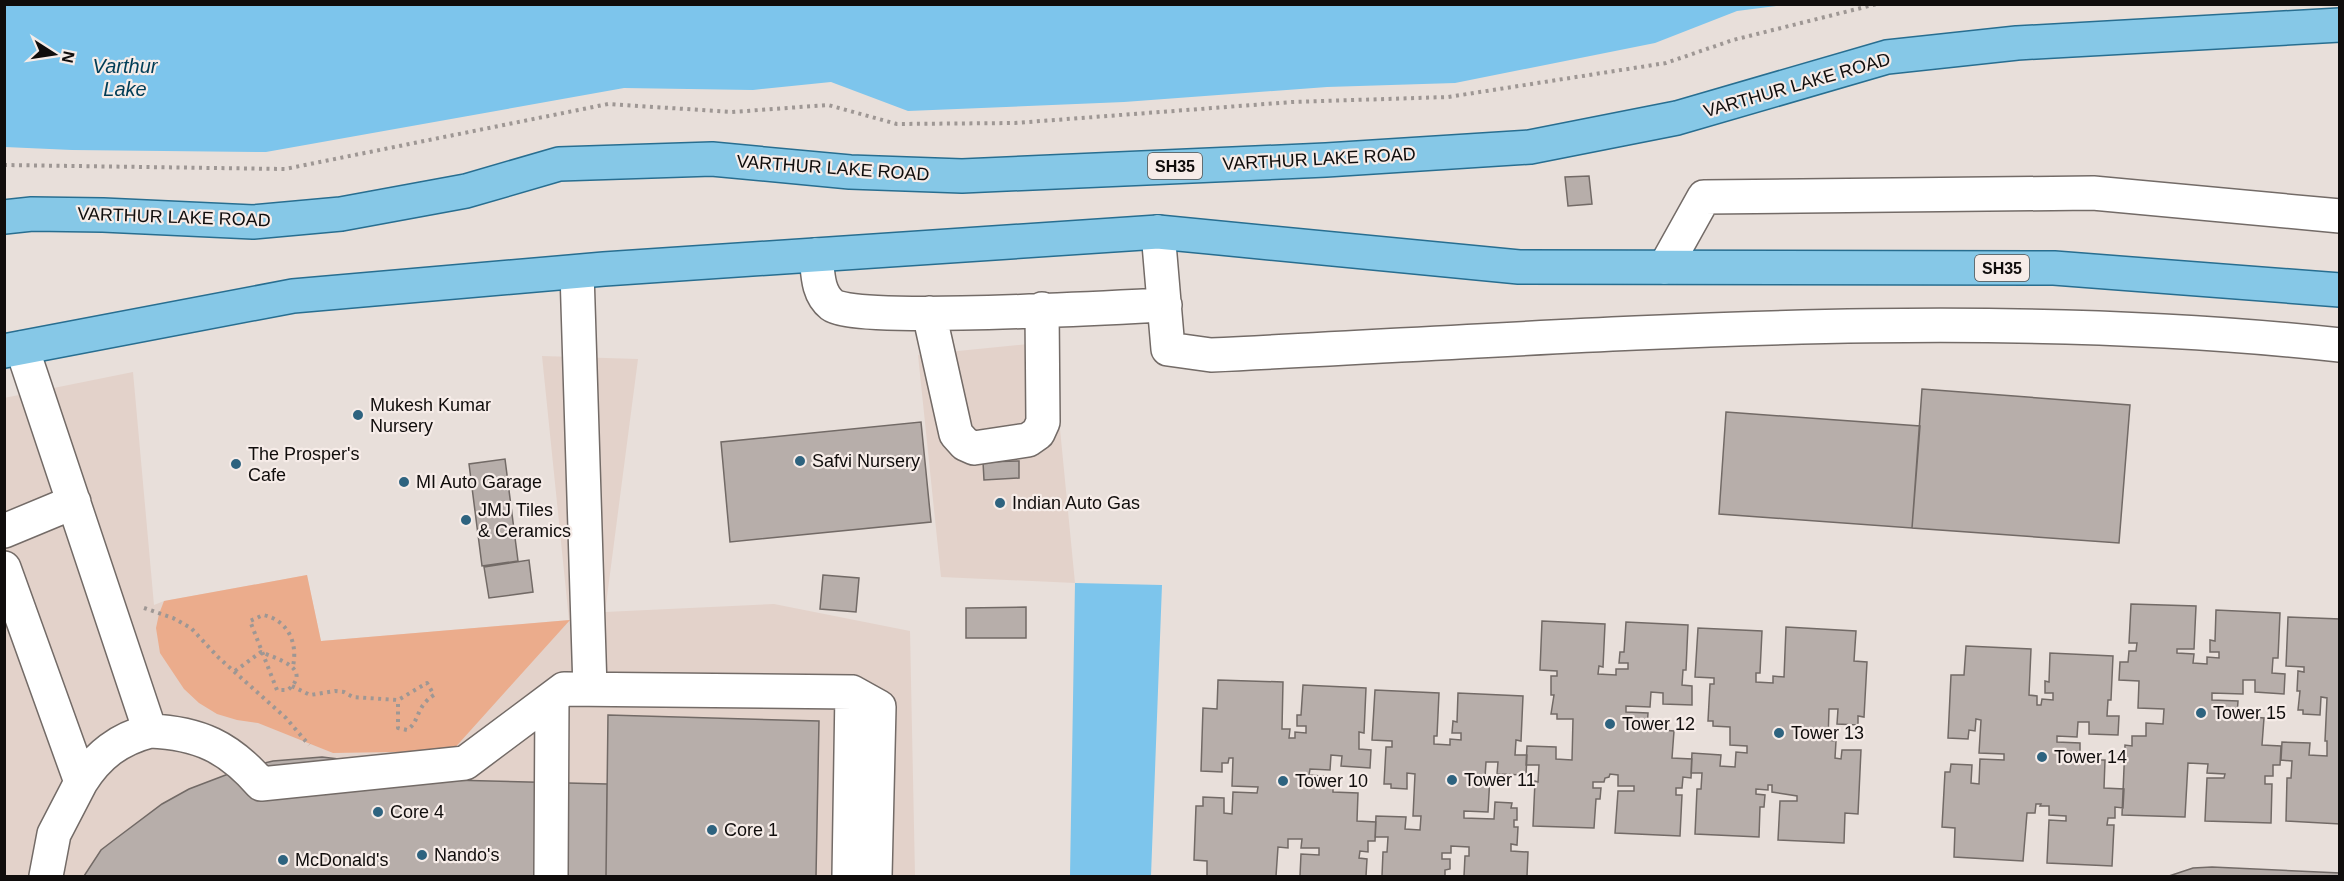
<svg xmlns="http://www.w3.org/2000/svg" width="2344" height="881" viewBox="0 0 2344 881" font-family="Helvetica,sans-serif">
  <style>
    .built { fill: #e3d2ca }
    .green { fill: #ebac8c }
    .water { fill: #7dc5ec }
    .building { fill: #b7aeaa; stroke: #726a66; stroke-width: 1.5 }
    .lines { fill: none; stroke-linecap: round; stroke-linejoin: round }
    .minor-casing { stroke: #736b67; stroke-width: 36 }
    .major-casing { stroke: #286e90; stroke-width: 36 }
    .path { stroke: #9e9794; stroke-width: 4; stroke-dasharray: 3 4.5; stroke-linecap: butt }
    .minor { stroke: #fff; stroke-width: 33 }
    .major { stroke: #86c8e7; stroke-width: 33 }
    .poi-dot { fill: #2e637f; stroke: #f6ece8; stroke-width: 2 }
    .labels { text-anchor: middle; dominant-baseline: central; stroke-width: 4.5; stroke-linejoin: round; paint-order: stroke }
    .shield { fill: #f6ece8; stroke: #55504e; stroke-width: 1.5 }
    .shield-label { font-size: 16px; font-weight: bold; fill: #100d0c }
    .street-label { font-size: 18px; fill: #100d0c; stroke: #f6ece8 }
    .poi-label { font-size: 18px; fill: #100d0c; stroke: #f6ece8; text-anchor: start }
    .water-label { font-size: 20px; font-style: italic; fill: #003d57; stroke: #f6ece8 }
  </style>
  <rect width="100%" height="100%" fill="#e8dfda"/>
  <path class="built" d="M1049 342 1060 429 1075 583 941 577 918 355Z
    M542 356 638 359 605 612 774 604 910 631 915 876H5L4 398 133 372 154 605 164 601 307 575 321 641 569 620Z"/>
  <path class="green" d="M307 575 321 641 570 620 452 751 333 753 258 723 237 720 217 714 199 703 184 689 160 653 156 628 159 614 164 601Z"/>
  <path class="water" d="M5 4H1783V5L1737 11 1655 43 1455 83 1327 87 1124 102 908 111 831 82 753 90 624 88 266 152 72 150 5 147Z
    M1075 583 1162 585 1151 876H1070Z"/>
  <path class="building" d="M1589 176 1592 204 1568 206 1565 177Z
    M1922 389 2130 405 2119 543 1912 528Z
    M1726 412 1920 426 1912 528 1719 514Z
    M921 422 931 522 730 542 721 442Z
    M505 459 518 561 482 566 469 464Z
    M1019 461V478L984 480 983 462Z
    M529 560 533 592 489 598 484 567Z
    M823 575 859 578 856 612 820 609Z
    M2131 604 2196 606 2194 649H2177V653L2194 654 2193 663 2207 664V657L2219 658V652H2210V640L2215 641 2216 610 2280 613 2278 658H2273L2272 673 2285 674 2284 694 2255 692V680H2243V694L2212 693V700L2238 701 2237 716 2264 718 2262 745 2281 746 2280 765H2273V776H2265V784H2272L2271 823 2205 821 2207 778H2224L2225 774 2207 773 2208 764 2188 763 2185 817 2122 815 2125 745 2132 746V736H2146V723L2163 724 2164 709 2138 708 2139 681 2119 680 2120 662H2128L2129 651H2136L2137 643H2129Z
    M1026 607V638H966V608Z
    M2288 617 2340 619V824L2286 821 2287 778H2291L2292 761 2281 760 2282 742 2310 743 2309 755 2327 756V741H2325L2327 698 2321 697 2320 715 2303 714V710H2298L2300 691H2297L2298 671 2304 672V667L2286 666Z
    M1542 621 1605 624 1603 667 1599 666 1598 674 1616 675V669H1628V663H1619L1620 652H1624L1626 622 1688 625 1686 670H1683L1682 685 1692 686V705L1663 704V693L1651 692 1650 707 1626 706V712L1648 713 1647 729 1674 731 1672 758 1692 759 1691 778 1683 777 1682 788H1676V795H1682L1680 836 1615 833 1618 791H1634V786H1618V775L1610 774 1609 777 1605 778 1604 782H1593V788H1601L1600 799H1596L1594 828 1533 826 1535 781 1538 782 1539 765H1526L1527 746 1556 747V759L1572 760 1573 719H1557V714H1551L1554 695H1551V676H1557V671L1540 670Z
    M1786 627 1856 631 1854 661 1867 662 1864 717 1858 716V725L1837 724 1838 709H1829L1828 740 1836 741 1835 758 1841 759 1842 750H1861L1858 814 1845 813 1844 843 1778 840 1780 801H1797V796L1772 792V785H1768V790L1756 789V794L1765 795 1764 807H1760L1759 837 1695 834 1697 789H1701L1702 773H1691L1692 753 1721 755 1720 766 1735 767 1736 752 1747 753V746L1730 745V727L1713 726V721H1708L1710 684H1714V678L1695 677 1698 628 1762 631 1760 673H1756V682L1773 683V676L1784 677Z
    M1966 646 2031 649 2029 695 2037 696V705H2041L2042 699 2053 700V693H2045V681L2049 682 2050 653 2113 656 2111 700H2108L2107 716H2119L2118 735 2089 734V722H2078L2077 737 2057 736V742L2080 743V760H2105L2104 788 2124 789 2123 808 2115 807V818H2108L2107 825H2114L2112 866 2047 863 2049 820 2066 821V816L2049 815V806H2040L2041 804H2036L2035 813H2027L2023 861 1954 857 1955 828 1942 827 1945 772H1950L1951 764 1972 765 1971 783 1979 784 1980 759 2004 760V754L1979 753 1981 720 1976 719 1975 731 1969 730 1968 739 1948 738 1951 675H1964Z
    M1218 680 1283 682 1282 729H1290L1289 738H1295V732L1306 733V726H1297V715H1301L1303 685 1366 688 1364 733 1359 732V749L1371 750 1370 768 1341 766 1342 756 1331 755 1330 770 1310 769 1309 775 1333 777V792L1358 793 1357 821 1376 822 1375 841H1368V852L1360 851 1359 858 1367 859 1366 876H1300L1301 854 1319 855V848H1301L1302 839H1288V848L1278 847 1276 876H1207V861L1194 860 1196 806H1203V797L1224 798V813L1232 814 1233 792 1257 793 1258 787 1232 786 1233 758H1229L1228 763H1222V772L1201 771 1203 708 1217 709Z
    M1375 690 1439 693 1437 736H1434V744L1450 745V739L1461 740V733H1452L1453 721 1457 722 1458 693 1523 696 1521 741 1516 740 1515 755H1527L1526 775 1497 774 1498 762H1486L1485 777 1490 776 1488 812 1464 811V818L1494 819 1495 802 1512 803 1511 808H1517V820H1514V827H1518L1517 845 1511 844V851L1528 852 1527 876H1464L1465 856H1469V847L1451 846V853H1442V859H1450V869L1445 870V876H1382L1383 852H1387L1388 837H1375L1376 816 1406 817 1405 829 1420 830 1421 816H1413L1415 774 1407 773V789L1391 788V784H1384L1386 747H1392V741L1372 740Z
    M608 715 819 721 816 876H606Z
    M322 757 347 760 410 779 607 784 606 876H84L101 850 114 840 162 804 189 789 244 768 273 761Z
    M2212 867 2340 873V876H2169L2193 868Z"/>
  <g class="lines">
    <g class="minor-casing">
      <path id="minor" d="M1158 232 1168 349 1211 355C1587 337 1964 304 2340 345
        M816 255C818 273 817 293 832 305 855 323 1118 307 1165 305
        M1665 267 1704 197 2093 193 2340 216
        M577 272 590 689
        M929 313 956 434 965 444 974 448 1028 440 1038 433 1043 422 1042 309
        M22 348 150 731C199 733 229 747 261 784L465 763 564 689 852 692 849 876
        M4 531 74 502
        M4 568 81 782 54 834 46 876
        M852 692 879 707 875 876
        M81 782C98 755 119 739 150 731
        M551 876 552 698"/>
    </g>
    <g class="major-casing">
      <path id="major" d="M4 217 32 214 103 215 253 222 341 214 466 191 559 164 712 159 850 172 962 176 1326 160 1530 147 1677 118 1887 57 2017 43 2340 25
        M4 351 293 296 604 269 1158 232 1519 267 2054 268 2340 290"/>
    </g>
    <path class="path" d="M4 165 285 169 608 104 732 112 828 105 897 124 1015 123 1292 102 1448 97 1666 63 1733 40 1877 4
      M144 608 173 618 191 628 219 658 286 718 309 745
      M235 671 261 652C277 659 313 668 288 690H277L250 621 263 615C288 620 298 643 293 666
      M292 686 310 695 335 691 344 692 353 697 398 700 427 683 434 695C415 707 420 722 407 730L398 728V700"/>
    <use href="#minor" class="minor"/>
    <use href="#major" class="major"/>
  </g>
  <g class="poi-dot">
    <circle cx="358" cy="415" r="6"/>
    <circle cx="800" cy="461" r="6"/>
    <circle cx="236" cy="464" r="6"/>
    <circle cx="404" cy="482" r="6"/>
    <circle cx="1000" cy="503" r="6"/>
    <circle cx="466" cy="520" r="6"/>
    <circle cx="2201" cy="713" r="6"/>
    <circle cx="1610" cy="724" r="6"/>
    <circle cx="1779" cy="733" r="6"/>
    <circle cx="2042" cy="757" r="6"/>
    <circle cx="1452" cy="780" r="6"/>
    <circle cx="1283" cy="781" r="6"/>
    <circle cx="378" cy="812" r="6"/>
    <circle cx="712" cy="830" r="6"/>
    <circle cx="422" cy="855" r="6"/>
    <circle cx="283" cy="860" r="6"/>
  </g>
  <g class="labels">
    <g class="shield">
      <rect x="1148" y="153" width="54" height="26" rx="4.5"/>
      <rect x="1975" y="255" width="54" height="26" rx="4.5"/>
    </g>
    <g class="shield-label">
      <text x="1175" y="166">SH35</text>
      <text x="2002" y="268">SH35</text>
    </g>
    <g class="street-label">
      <text transform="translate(1797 85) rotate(-16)">VARTHUR LAKE ROAD</text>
      <text transform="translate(1319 159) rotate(-3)">VARTHUR LAKE ROAD</text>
      <text transform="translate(833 168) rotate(4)">VARTHUR LAKE ROAD</text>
      <text transform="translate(174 217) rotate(2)">VARTHUR LAKE ROAD</text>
    </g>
    <g class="poi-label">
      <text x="370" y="405">Mukesh Kumar<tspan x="370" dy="21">Nursery</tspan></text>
      <text x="248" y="454">The Prosper's<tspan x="248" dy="21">Cafe</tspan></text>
      <text x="812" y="461">Safvi Nursery</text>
      <text x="416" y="482">MI Auto Garage</text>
      <text x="1012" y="503">Indian Auto Gas</text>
      <text x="478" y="510">JMJ Tiles<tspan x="478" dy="21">&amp; Ceramics</tspan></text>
      <text x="2213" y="713">Tower 15</text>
      <text x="1622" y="724">Tower 12</text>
      <text x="1791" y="733">Tower 13</text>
      <text x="2054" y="757">Tower 14</text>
      <text x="1464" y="780">Tower 11</text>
      <text x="1295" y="781">Tower 10</text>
      <text x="390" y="812">Core 4</text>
      <text x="724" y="830">Core 1</text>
      <text x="434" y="855">Nando's</text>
      <text x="295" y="860">McDonald's</text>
    </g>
    <g class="water-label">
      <text x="125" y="66">Varthur<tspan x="125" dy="23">Lake</tspan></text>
    </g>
  </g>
  <rect width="2344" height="881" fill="none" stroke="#100d0c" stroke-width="12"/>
  <g transform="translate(54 54) rotate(102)" stroke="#f6ece8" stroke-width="4.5" paint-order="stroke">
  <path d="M0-4.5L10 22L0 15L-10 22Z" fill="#100d0c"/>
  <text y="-9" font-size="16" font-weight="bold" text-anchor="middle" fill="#100d0c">N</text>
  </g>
</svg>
